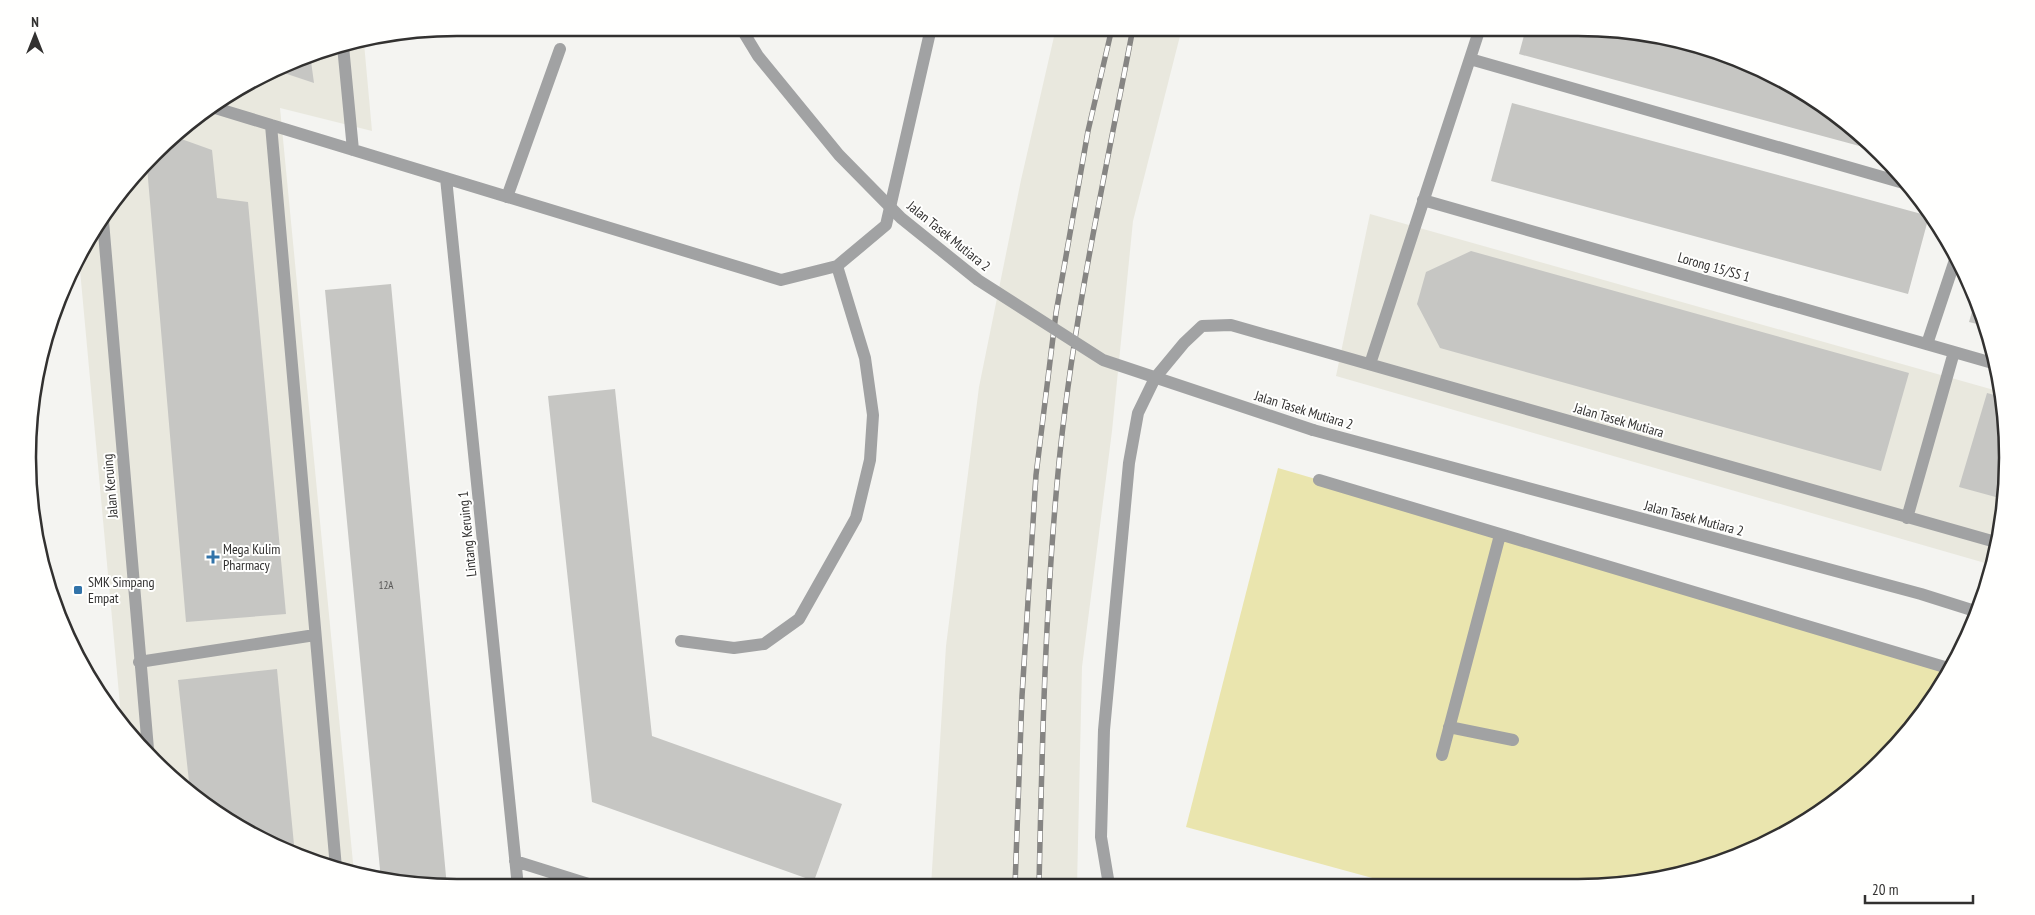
<svg xmlns="http://www.w3.org/2000/svg" width="2035" height="915" viewBox="0 0 2035 915" font-family="'PT Sans Narrow',sans-serif">
  <style>
    .built { fill: #e9e8de }
    .green { fill: #eae5ae }
    .building { fill: #c6c6c3 }
    .lines { fill: none; stroke-linecap: round; stroke-linejoin: round }
    .minor { stroke: #a1a2a3; stroke-width: 12 }
    .rail-casing { stroke: #868583; stroke-width: 5.5 }
    .rail { stroke: #fffffe; stroke-width: 4; stroke-dasharray: 11; stroke-linecap: butt }
    .minor-bridge { stroke: #a1a2a3; stroke-width: 12 }
    .poi-dot { fill: #3173a9; stroke: #fffffe; stroke-width: 2 }
    .labels { text-anchor: middle; dominant-baseline: central; stroke-width: 4; stroke-linejoin: round; paint-order: stroke }
    .number-label { font-size: 11px; fill: #575655 }
    .street-label { font-size: 14px; fill: #323130; stroke: #fffffe }
    .poi-label { font-size: 14px; fill: #323130; stroke: #fffffe; text-anchor: start }
    .rim { fill: none; stroke: #323130; stroke-width: 2.5 }
  </style>
  <rect width="100%" height="100%" fill="#f4f4f1"/>
  <path class="built" d="M1056 28H1182L1133 221 1112 431 1082 667 1077 886H931L946 646 979 387 1021 180Z
    M364 43 372 131 280 108 354 873 293 855 174 781 121 716 79 259 85 242 174 134 242 85 319 50Z
    M1370 214 2001 392 2007 457 1999 541 1992 565 1336 376Z"/>
  <path class="green" d="M1278 468 1951 664 1919 719 1839 798 1742 855 1634 884 1398 885 1186 827Z"/>
  <path class="building" d="M1526 28H1578L1661 36 1742 60 1816 100 1878 151 1519 54Z
    M310 54 314 83 275 70Z
    M1512 103 1929 216 1908 294 1491 181Z
    M173 136 212 150 217 198 248 202 286 614 186 622 147 167Z
    M1471 251 1909 373 1881 471 1440 348 1417 304 1426 272Z
    M391 284 447 887 381 880 325 290Z
    M1976 298 1983 321 1985 326 1969 322Z
    M615 389 652 736 842 804 814 881 592 802 548 396Z
    M1987 393 2002 397 2007 457 2003 499 1959 487Z
    M277 669 295 855 190 791 178 680Z"/>
  <g class="lines">
    <path class="minor" d="M343 46 353 150
      M1470 59 1907 184
      M212 107 781 280 837 266 886 225 931 28
      M271 125 336 868
      M446 178 518 887
      M507 197 560 49
      M1423 200 1996 364
      M103 221 148 749
      M1927 344 1956 257
      M1370 364 1480 28
      M1313 430 1921 594 1978 612
      M1319 480 1948 668
      M1907 518 1954 352
      M681 641 734 648 764 644 799 619 856 518 870 460 873 415 865 358 837 266
      M139 662 315 635
      M1449 727 1513 740
      M1442 755 1500 535
      M515 861 598 887
      M1109 885 1101 837 1104 730 1129 463 1138 413 1155 378 1184 343 1202 326 1231 325 1999 543"/>
    <g class="rail-casing">
      <path id="rail" d="M1015 886 1022 696 1036 475 1056 313 1088 131 1112 28
        M1039 886C1042 748 1045 610 1058 473 1072 323 1105 175 1133 28"/>
    </g>
    <use href="#rail" class="rail"/>
    <path class="minor-bridge" d="M741 28 758 56 839 155 901 218 978 280 1103 360 1313 430"/>
  </g>
  <g class="poi-dot">
    <path d="M210.5 549.5h5v5h5v5h-5v5h-5v-5h-5v-5h5z"/>
    <rect x="73" y="585" width="10" height="10" rx="2.5"/>
  </g>
  <g class="labels">
    <g class="number-label">
      <text x="386" y="585">12A</text>
    </g>
    <g class="street-label">
      <text transform="translate(949 236) rotate(39)">Jalan Tasek Mutiara 2</text>
      <text transform="translate(1714 267) rotate(16)">Lorong 15/SS 1</text>
      <text transform="translate(1304 410) rotate(17)">Jalan Tasek Mutiara 2</text>
      <text transform="translate(1619 420) rotate(16)">Jalan Tasek Mutiara</text>
      <text transform="translate(110 486) rotate(-95)">Jalan Keruing</text>
      <text transform="translate(1694 518) rotate(15)">Jalan Tasek Mutiara 2</text>
      <text transform="translate(467 534) rotate(-96)">Lintang Keruing 1</text>
    </g>
    <g class="poi-label">
      <text x="223" y="549">Mega Kulim<tspan x="223" dy="16">Pharmacy</tspan></text>
      <text x="88" y="582">SMK Simpang<tspan x="88" dy="16">Empat</tspan></text>
    </g>
  </g>
  <path d="M0 0H2035V915H0ZM457 36H1578A421 421 0 0 1 1999 457V458A421 421 0 0 1 1578 879H457A421 421 0 0 1 36 458V457A421 421 0 0 1 457 36Z" fill="#fffffe" fill-rule="evenodd"/>
  <path class="rim" d="M457 36H1578A421 421 0 0 1 1999 457V458A421 421 0 0 1 1578 879H457A421 421 0 0 1 36 458V457A421 421 0 0 1 457 36Z"/>
  <g transform="translate(35 35)" stroke="#fffffe" stroke-width="4" paint-order="stroke">
  <path d="M0-4L9 19L0 12L-9 19Z" fill="#323130"/>
  <text y="-8" font-size="14" font-weight="bold" text-anchor="middle" fill="#323130">N</text>
  </g>
  <path d="M1865 895v8h108v-8" fill="none" stroke="#323130" stroke-width="2.5"/>
  <text x="1872" y="895" font-size="15" fill="#323130" stroke="#fffffe" stroke-width="4" paint-order="stroke">20 m</text>
</svg>
